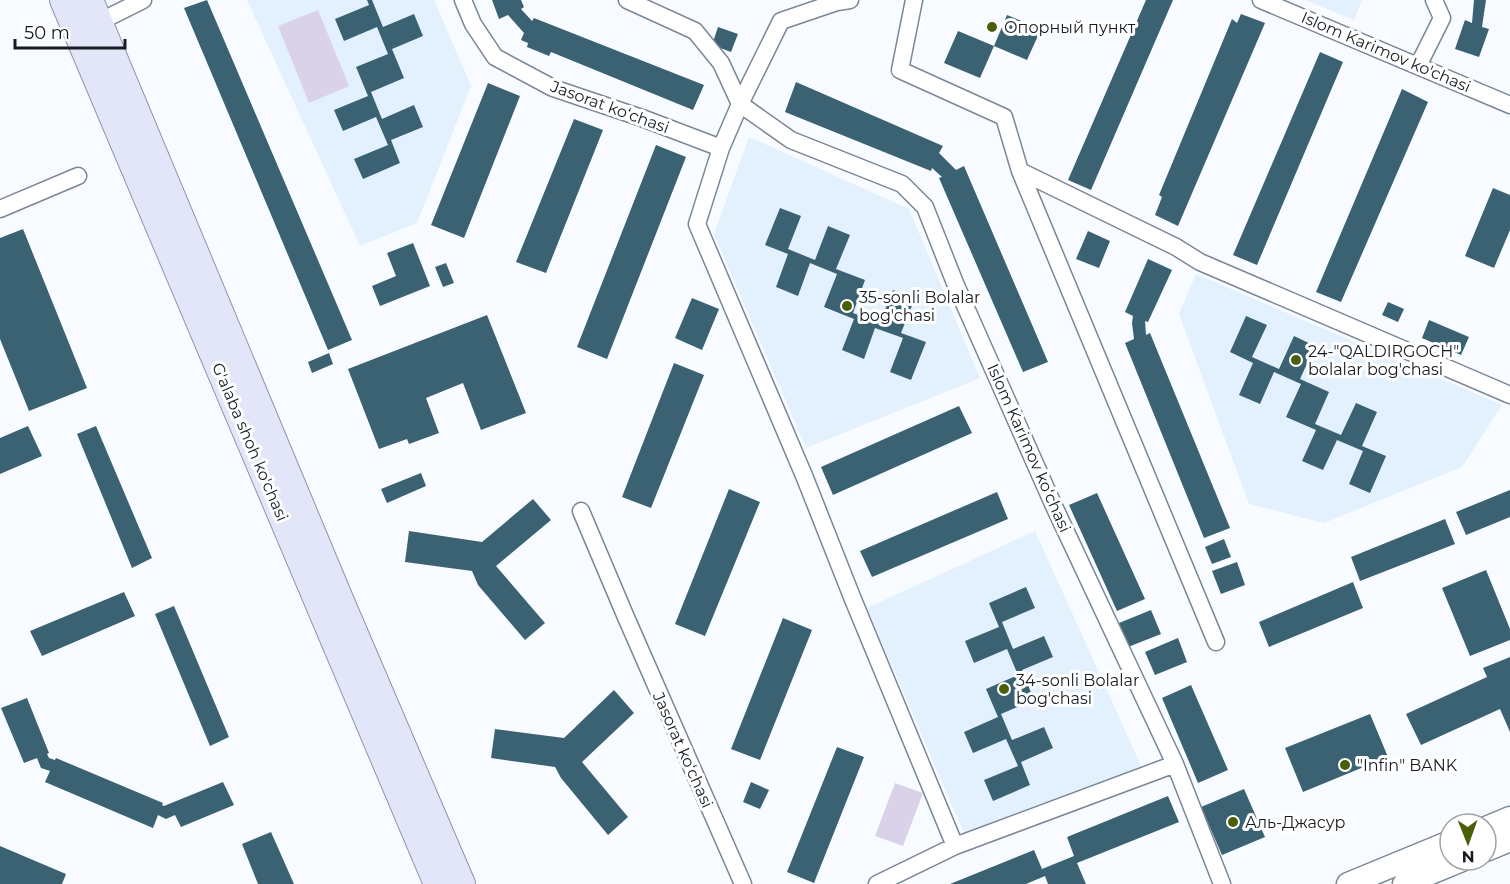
<svg xmlns="http://www.w3.org/2000/svg" width="1510" height="884" viewBox="0 0 1510 884" font-family="Montserrat,sans-serif">
  <style>
    .built { fill: #e3f0fe }
    .green { fill: #dad2e9 }
    .building { fill: #3a6273 }
    .lines { fill: none; stroke-linecap: round; stroke-linejoin: round }
    .street-casing { stroke: #798797; stroke-width: 19 }
    .secondary-casing { stroke: #798797; stroke-width: 25 }
    .primary-casing { stroke: #8e94aa; stroke-width: 28 }
    .street { stroke: #fff; stroke-width: 16 }
    .secondary { stroke: #fff; stroke-width: 22 }
    .primary { stroke: #e2e6f8; stroke-width: 26 }
    .poi-dot { fill: #495f08; stroke: #fff; stroke-width: 2 }
    .labels { text-anchor: middle; dominant-baseline: central; stroke-width: 6; stroke-linejoin: round; paint-order: stroke }
    .poi-label { font-size: 16px; fill: #161c22; stroke: #fff; text-anchor: start }
    .street-label { font-size: 16px; fill: #161c22; stroke: #fff }
  </style>
  <rect width="100%" height="100%" fill="#f8fbff"/>
  <path class="built" d="M247 0H434L471 86 417 223 360 246Z
    M1305 0H1362L1354 20Z
    M749 137 909 209 980 378 806 448 714 234Z
    M1196 274 1502 405 1462 467 1324 523 1249 504 1179 314Z
    M1035 531 1143 770 967 840 867 608Z"/>
  <path class="green" d="M318 10 349 86 309 103 278 26Z
    M895 783 923 793 903 846 875 836Z"/>
  <path class="building" d="M207 0 352 340 328 350 184 8Z
    M367 0H372L383 27 414 14 423 36 392 49 404 78 371 92 382 119 414 105 423 127 391 140 400 163 363 179 354 159 388 145 376 117 343 131 334 110 368 96 356 67 388 54 377 27 344 41 335 19 369 5Z
    M492 0H521L524 7 521 9 532 21 534 18 704 85 693 110 551 52 549 56 527 47 528 43 521 40 524 33 508 15 499 19Z
    M1146 0H1173L1091 190 1068 180Z
    M1474 0H1486L1482 27 1489 29 1479 57 1455 49 1465 20 1472 23Z
    M1241 14 1265 23 1178 226 1155 215 1162 197 1159 195 1232 19 1237 23Z
    M1007 15 1041 29 1027 60 994 46Z
    M718 27 738 34 731 52 712 45Z
    M958 31 994 46 980 78 944 63Z
    M1320 52 1343 62 1257 265 1233 255Z
    M796 82 943 146 939 153 956 170 964 166 1048 362 1023 372 939 178 942 177 932 168 931 171 785 112Z
    M488 83 520 96 464 238 431 225Z
    M1402 89 1428 102 1341 302 1316 292Z
    M574 119 603 130 546 273 516 262Z
    M656 145 686 157 607 359 577 347Z
    M1493 188 1510 195V230L1494 268 1465 256Z
    M780 208 801 216 788 249 815 260 828 226 850 235 836 269 865 280 853 313 880 323 893 290 915 298 901 333 926 342 911 380 890 372 903 338 875 328 864 359 842 350 854 319 824 307 837 274 810 263 798 296 776 287 788 254 765 245Z
    M23 229 87 388 29 411 0 339V238Z
    M1088 231 1110 241 1099 268 1076 259Z
    M413 243 430 286 380 306 372 286 396 276 387 253Z
    M1148 259 1172 270 1148 322 1145 321 1146 335 1150 333 1230 528 1204 538 1125 343 1134 339 1132 323 1133 316 1125 312Z
    M446 263 454 283 443 287 435 267Z
    M692 298 719 309 702 350 675 338Z
    M1388 302 1404 309 1398 322 1382 315Z
    M487 315 526 413 481 430 463 383 426 398 439 433 409 444 407 439 379 449 348 369Z
    M1246 316 1267 325 1252 357 1279 369 1294 336 1315 346 1300 379 1329 392 1315 424 1341 435 1356 403 1377 412 1362 446 1386 456 1370 493 1349 484 1363 451 1337 440 1323 470 1302 461 1316 430 1286 417 1301 384 1274 372 1260 404 1239 395 1253 363 1230 352Z
    M1429 320 1469 337 1461 355 1422 338Z
    M329 353 333 364 312 373 308 362Z
    M674 363 704 375 651 508 622 497Z
    M959 406 972 433 833 495 821 467Z
    M28 426 42 456 0 474V438Z
    M96 426 152 558 132 568 77 434Z
    M421 473 426 486 387 503 381 489Z
    M729 489 760 502 705 636 675 624Z
    M1510 490V517L1466 535 1456 512Z
    M997 492 1008 519 872 577 860 551Z
    M1097 493 1145 599 1117 611 1069 505Z
    M533 499 551 520 496 566 545 623 525 640 478 585 472 571 405 562 409 531 482 542Z
    M1445 519 1455 544 1360 581 1351 557Z
    M1224 539 1231 557 1212 564 1205 547Z
    M1237 562 1245 585 1221 594 1212 571Z
    M1486 570 1510 629V640L1470 656 1442 588Z
    M1353 582 1363 608 1269 647 1259 622Z
    M1026 587 1035 608 1002 622 1013 649 1044 636 1053 657 1022 670 1034 700 1001 714 1012 740 1044 727 1053 748 1021 762 1030 785 993 801 984 780 1018 766 1006 739 973 753 964 732 998 717 986 689 1018 675 1007 649 974 663 965 641 999 627 989 603Z
    M124 592 135 616 42 656 30 631Z
    M174 606 229 737 210 746 155 614Z
    M1151 610 1161 634 1128 647 1119 623Z
    M783 618 812 630 760 760 731 749Z
    M1178 638 1187 662 1155 675 1145 652Z
    M1510 657V732L1500 709 1421 745 1406 714 1487 677 1483 668Z
    M1191 685 1228 770 1198 783 1162 698Z
    M614 690 634 713 582 762 628 817 608 835 561 778 555 767 491 758 495 729 564 738Z
    M27 698 49 753 47 754 49 758 55 760 56 758 163 803 162 805 164 806 223 782 234 805 181 827 175 815 166 819 158 815 153 828 45 782 50 771 41 768 37 758 24 763 1 708Z
    M1370 714 1388 757 1303 792 1285 748Z
    M837 747 864 757 814 883 787 872Z
    M751 782 769 790 760 809 743 802Z
    M1244 789 1265 837 1222 855 1201 807Z
    M1168 796 1179 822 1077 863 1086 884H1048L1045 876 1026 884H950L1034 850 1042 869 1074 856 1067 837Z
    M271 832 290 875 294 884H258L242 844Z
    M0 846 66 874 62 884H0Z"/>
  <g class="lines">
    <g class="street-casing">
      <path id="street" d="M463 0 473 24 495 57 553 88 642 118 721 148
        M627 0 695 31 721 63 740 104 791 140 902 184 925 207 955 283 1053 504 1175 764 1222 884
        M850 0 837 2 781 21 740 104 721 148 697 224 805 478 852 597 955 846
        M914 0 900 70 1004 117 1020 171 1216 642
        M1261 0 1510 105
        M99 22 143 0
        M1418 66 1442 18 1434 0
        M1020 171 1176 247 1200 262 1510 395
        M0 209 78 176
        M581 511 625 615 743 884
        M877 884 955 846 1175 764"/>
    </g>
    <g class="secondary-casing">
      <path id="secondary" d="M1486 828 1510 818
        M1486 850 1510 840
        M1348 884 1450 842
        M1404 884 1462 860"/>
    </g>
    <g class="primary-casing">
      <path id="primary" d="M63 0 437 884
        M90 0 340 599 462 884"/>
    </g>
    <use href="#street" class="street"/>
    <use href="#secondary" class="secondary"/>
    <use href="#primary" class="primary"/>
  </g>
  <g class="poi-dot">
    <circle cx="992" cy="27" r="6"/>
    <circle cx="847" cy="306" r="6"/>
    <circle cx="1296" cy="360" r="6"/>
    <circle cx="1004" cy="689" r="6"/>
    <circle cx="1345" cy="765" r="6"/>
    <circle cx="1233" cy="822" r="6"/>
  </g>
  <g class="labels">
    <g class="poi-label">
      <text x="1004" y="27">Опорный пункт</text>
      <text x="859" y="297">35-sonli Bolalar<tspan x="859" dy="18">bog'chasi</tspan></text>
      <text x="1308" y="351">24-"QALDIRGOCH"<tspan x="1308" dy="18">bolalar bog'chasi</tspan></text>
      <text x="1016" y="680">34-sonli Bolalar<tspan x="1016" dy="18">bog'chasi</tspan></text>
      <text x="1357" y="765">"Infin" BANK</text>
      <text x="1245" y="822">Аль-Джасур</text>
    </g>
    <g class="street-label">
      <text transform="translate(1386 52) rotate(23)">Islom Karimov ko'chasi</text>
      <text transform="translate(610 107) rotate(20)">Jasorat ko‘chasi</text>
      <text transform="translate(250 442) rotate(67)">G'alaba shoh ko'chasi</text>
      <text transform="translate(1029 448) rotate(66)">Islom Karimov ko‘chasi</text>
      <text transform="translate(683 750) rotate(66)">Jasorat ko‘chasi</text>
    </g>
  </g>
  <g transform="translate(1468 842) rotate(179)"><circle r="28" fill="#ffffff" stroke="#a2a4a7" stroke-width="1.5"/>
  <path d="M0-4.5L10 22L0 15L-10 22Z" fill="#495f08"/>
  <text y="-9" font-size="16" font-weight="bold" text-anchor="middle" fill="#161c22">N</text>
  </g>
  <path d="M15 39v9h110v-9" fill="none" stroke="#161c22" stroke-width="3"/>
  <text x="24" y="39" font-size="18" fill="#161c22" stroke="#ffffff" stroke-width="4.5" paint-order="stroke">50 m</text>
</svg>
